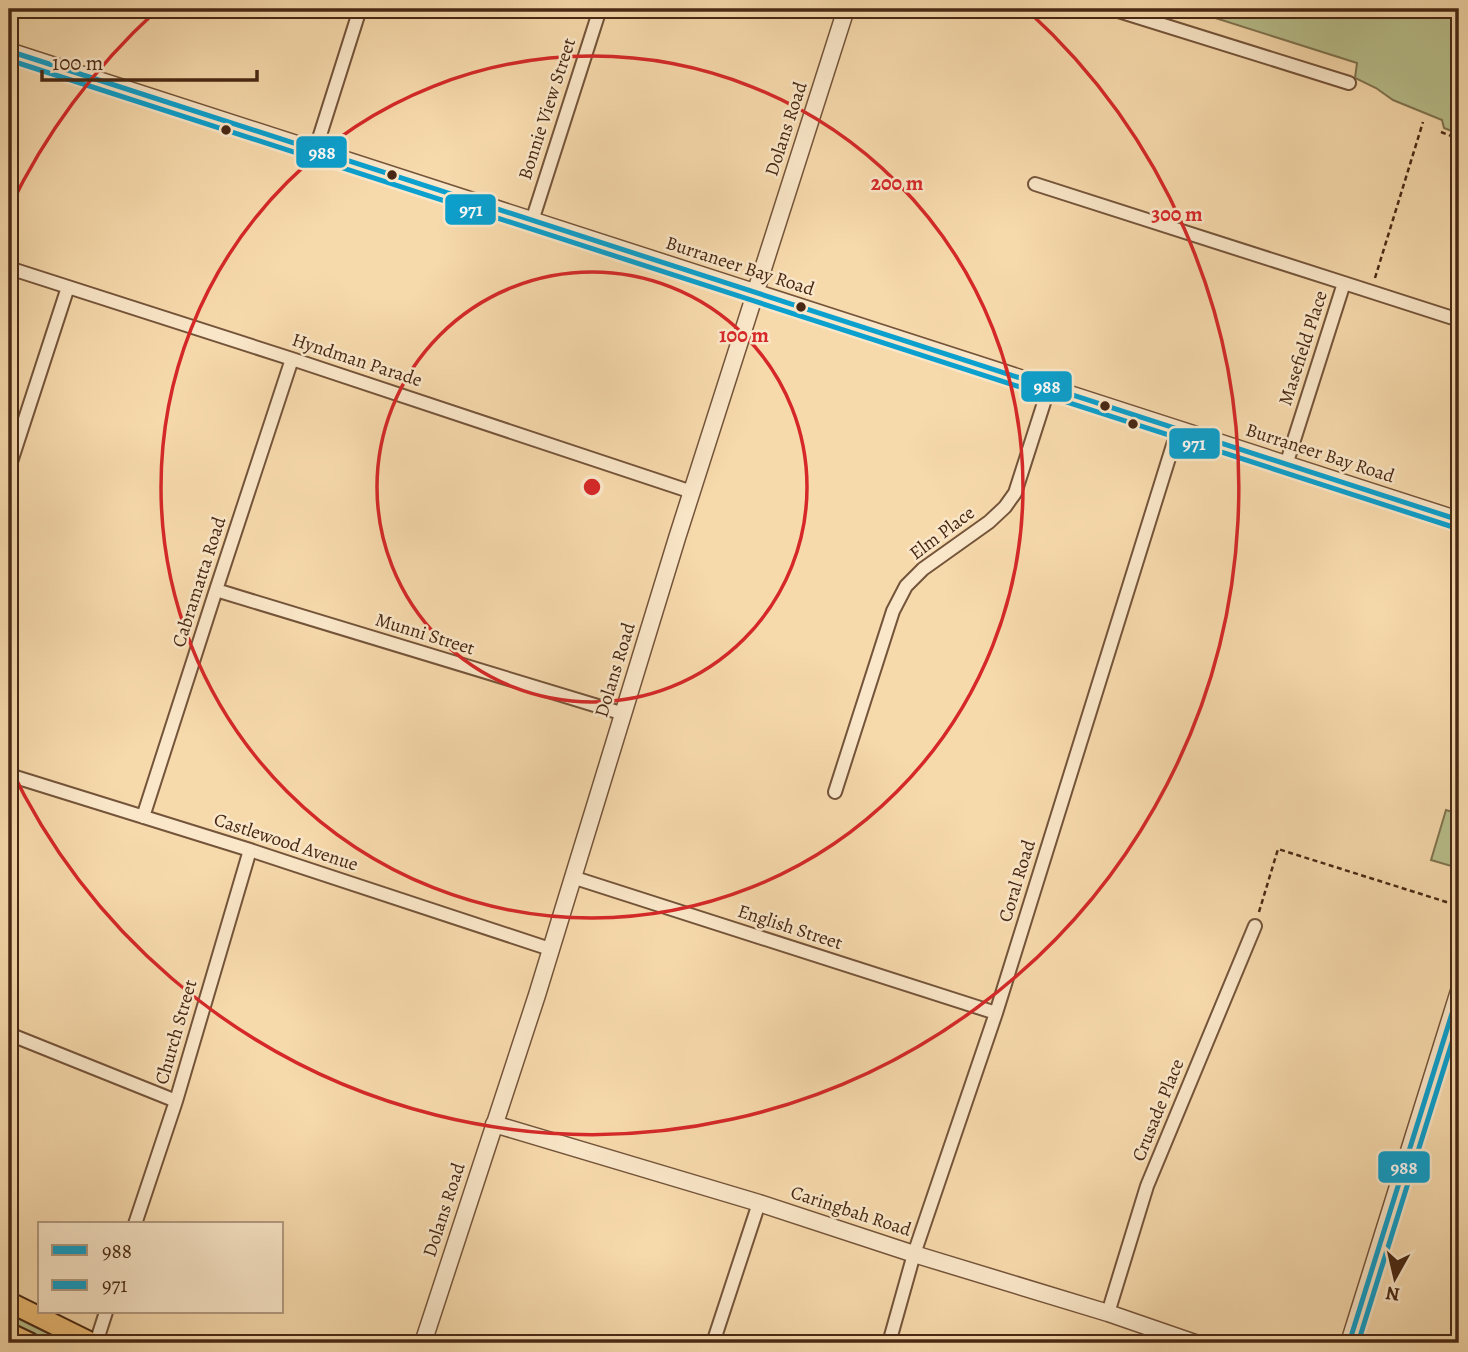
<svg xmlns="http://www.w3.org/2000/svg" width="1468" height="1352" viewBox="0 0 1468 1352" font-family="Alegreya,serif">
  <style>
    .green { fill: #b8c08d; stroke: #807450; stroke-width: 2 }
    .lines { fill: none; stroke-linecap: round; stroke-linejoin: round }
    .minor-casing { stroke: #74543a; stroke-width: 16 }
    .tertiary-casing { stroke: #74543a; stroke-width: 19 }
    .primary-casing { stroke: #482814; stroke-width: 23 }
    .path { stroke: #482814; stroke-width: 2.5; stroke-dasharray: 5 3.5; stroke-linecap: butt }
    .minor { stroke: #fae7c9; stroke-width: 12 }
    .tertiary { stroke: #fae7c9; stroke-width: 16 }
    .primary { stroke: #ecbd76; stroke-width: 19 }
    .bus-1-casing { stroke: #fae7c9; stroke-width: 10 }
    .bus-2-casing { stroke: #fae7c9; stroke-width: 10 }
    .bus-1 { stroke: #0ba0ce; stroke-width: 5 }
    .bus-2 { stroke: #0ba0ce; stroke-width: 5 }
    .ring { fill: none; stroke: #d62828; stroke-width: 3.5 }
    .bus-dot { fill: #482814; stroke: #fae7c9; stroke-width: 2.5 }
    .labels { text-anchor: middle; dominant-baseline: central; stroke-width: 5; stroke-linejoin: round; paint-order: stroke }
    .street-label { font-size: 19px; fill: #482814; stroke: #fae7c9 }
    .centre { fill: #d62828; stroke: #fae7c9; stroke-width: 3.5 }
    .ring-label { font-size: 21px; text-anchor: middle; font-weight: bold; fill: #d62828; stroke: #fae7c9; stroke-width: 5; stroke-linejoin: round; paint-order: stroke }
    .line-badge { stroke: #fae7c9; stroke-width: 2.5 }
    .badge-label { font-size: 19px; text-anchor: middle; font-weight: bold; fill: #fff }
  </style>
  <rect width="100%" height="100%" fill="#f7daac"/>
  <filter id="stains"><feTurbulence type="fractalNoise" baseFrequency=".00286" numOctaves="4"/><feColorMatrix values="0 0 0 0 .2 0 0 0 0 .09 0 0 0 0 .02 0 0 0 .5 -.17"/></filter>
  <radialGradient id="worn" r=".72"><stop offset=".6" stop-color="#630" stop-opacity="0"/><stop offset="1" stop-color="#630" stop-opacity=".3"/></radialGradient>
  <path class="green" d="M1187 9H1459V134L1444 128 1442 120 1393 100 1376 88 1355 78 1357 63Z
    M1446 810 1459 814 1458 868 1431 860Z
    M9 1314 68 1343H52L9 1322Z"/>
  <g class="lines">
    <g class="minor-casing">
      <path id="minor" d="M1112 9 1349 83
        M315 151 360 9
        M1035 184 1344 283 1286 465
        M532 221 600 9
        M9 268 292 359 692 492
        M1344 283 1459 320
        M9 468 68 287
        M216 590 624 714
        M9 775 250 850 550 949
        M835 792 893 611 906 586 923 569 989 522 1005 507 1015 493 1049 387
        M143 817 216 590 292 359
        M572 877 996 1013
        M9 1034 176 1101
        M135 1224 176 1101 250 850
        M1108 1313 1147 1186 1255 926
        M96 1343 106 1312
        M713 1343 759 1203
        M889 1343 914 1254 996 1013 1178 429"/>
    </g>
    <g class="tertiary-casing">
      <path id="tertiary" d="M9 51 1459 520
        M494 1124 759 1203 914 1254 1108 1313 1195 1343
        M423 1343 537 995 677 538 846 9
        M1349 1343 1459 991"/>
    </g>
    <g class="primary-casing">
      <path id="primary" d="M9 1302 92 1343
        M9 1333 30 1343"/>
    </g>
    <path class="path" d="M1441 132 1459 139
      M1375 278 1423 122
      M1259 912 1278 849 1459 906"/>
    <use href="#minor" class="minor"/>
    <use href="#tertiary" class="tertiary"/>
    <use href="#primary" class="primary"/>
    <g class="bus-1-casing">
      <path id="bus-1" d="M9 51 1459 520
        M1349 1343 1459 991"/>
    </g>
    <g class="bus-2-casing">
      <path id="bus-2" d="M9 60 1456 528
        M1358 1343 1459 1020"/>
    </g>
    <use href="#bus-1" class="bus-1"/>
    <use href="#bus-2" class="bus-2"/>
  </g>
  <g class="ring">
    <circle cx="592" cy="487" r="215"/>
    <circle cx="592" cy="487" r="431"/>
    <path d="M9 209A646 646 0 0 1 156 11M1028 11A646 646 0 1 1 9 765"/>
  </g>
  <g class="bus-dot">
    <circle cx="226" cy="130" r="6"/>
    <circle cx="392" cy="175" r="6"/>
    <circle cx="801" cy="307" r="6"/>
    <circle cx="1105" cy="406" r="6"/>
    <circle cx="1133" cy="424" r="6"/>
  </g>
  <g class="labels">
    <g class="street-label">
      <text transform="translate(547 109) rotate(-72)">Bonnie View Street</text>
      <text transform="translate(786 129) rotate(-72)">Dolans Road</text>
      <text transform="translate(740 266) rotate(18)">Burraneer Bay Road</text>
      <text transform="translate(1303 348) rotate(-72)">Masefield Place</text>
      <text transform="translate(357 360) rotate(18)">Hyndman Parade</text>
      <text transform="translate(1320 453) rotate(18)">Burraneer Bay Road</text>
      <text transform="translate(942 533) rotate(-37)">Elm Place</text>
      <text transform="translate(199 582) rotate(-72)">Cabramatta Road</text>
      <text transform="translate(425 634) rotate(17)">Munni Street</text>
      <text transform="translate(615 670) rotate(-73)">Dolans Road</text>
      <text transform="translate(286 842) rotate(18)">Castlewood Avenue</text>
      <text transform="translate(1017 881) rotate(-73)">Coral Road</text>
      <text transform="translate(790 927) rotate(18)">English Street</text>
      <text transform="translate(176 1032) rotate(-74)">Church Street</text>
      <text transform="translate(1158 1110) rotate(-68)">Crusade Place</text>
      <text transform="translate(444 1210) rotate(-72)">Dolans Road</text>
      <text transform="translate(851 1211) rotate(18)">Caringbah Road</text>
    </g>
  </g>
  <circle cx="592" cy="487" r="10" class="centre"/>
  <g class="ring-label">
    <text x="897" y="190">200 m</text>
    <text x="1177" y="221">300 m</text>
    <text x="744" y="342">100 m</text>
  </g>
  <g class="line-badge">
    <rect x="295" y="135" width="53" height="34" rx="7" fill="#0ba0ce"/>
    <rect x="444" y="193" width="53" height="33" rx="7" fill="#0ba0ce"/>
    <rect x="1020" y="370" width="53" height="33" rx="7" fill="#0ba0ce"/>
    <rect x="1168" y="427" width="53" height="33" rx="7" fill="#0ba0ce"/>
    <rect x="1377" y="1150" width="54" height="34" rx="7" fill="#0ba0ce"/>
  </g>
  <g class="badge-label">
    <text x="322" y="159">988</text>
    <text x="471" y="216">971</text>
    <text x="1047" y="393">988</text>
    <text x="1194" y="450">971</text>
    <text x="1404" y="1174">988</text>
  </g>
  <rect width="1468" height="1352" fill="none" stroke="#f7daac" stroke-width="35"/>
  <rect x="10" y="10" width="1447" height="1331" fill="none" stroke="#482814" stroke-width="3.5"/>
  <rect x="18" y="18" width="1433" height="1317" fill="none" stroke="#482814" stroke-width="2"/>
  <rect x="38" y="1222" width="245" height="91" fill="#fae7c9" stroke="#b39b81" stroke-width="2"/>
  <rect x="52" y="1245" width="35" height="10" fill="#0ba0ce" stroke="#b39b81" stroke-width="2"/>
  <text x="102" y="1258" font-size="21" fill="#482814">988</text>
  <rect x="52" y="1280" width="35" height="10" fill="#0ba0ce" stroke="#b39b81" stroke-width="2"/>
  <text x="102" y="1292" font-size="21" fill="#482814">971</text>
  <g transform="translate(1395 1278) rotate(188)" stroke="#fae7c9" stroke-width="5" paint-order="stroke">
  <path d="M0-5L12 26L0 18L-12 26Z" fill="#482814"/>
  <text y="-10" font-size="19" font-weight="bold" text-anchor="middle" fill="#482814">N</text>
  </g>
  <path d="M42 70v10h215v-10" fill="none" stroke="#482814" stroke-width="3.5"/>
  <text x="52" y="70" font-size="21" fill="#482814" stroke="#fae7c9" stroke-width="5" paint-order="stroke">100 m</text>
  <rect width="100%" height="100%" filter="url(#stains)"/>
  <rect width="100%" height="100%" fill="url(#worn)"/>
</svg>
